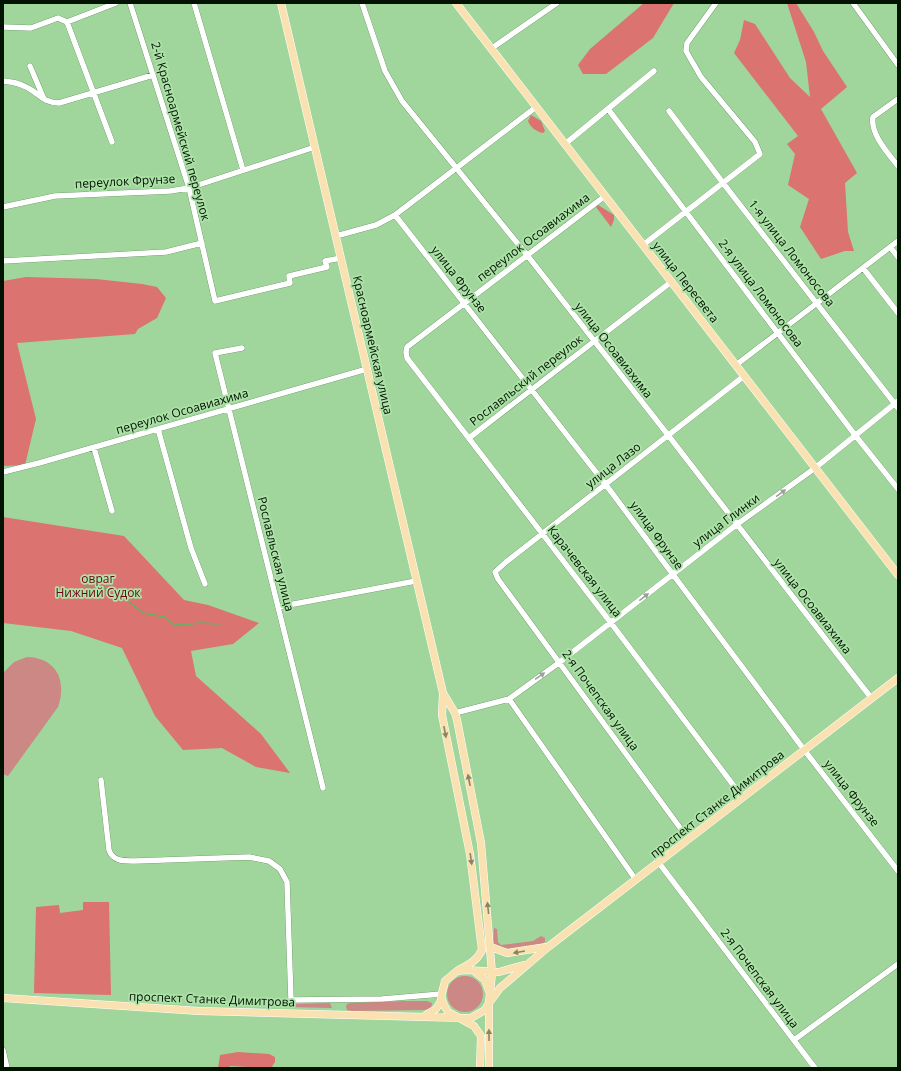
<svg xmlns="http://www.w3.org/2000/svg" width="901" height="1071" viewBox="0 0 901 1071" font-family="'Open Sans',sans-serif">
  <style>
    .green { fill: #cc8884 }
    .forest { fill: #db7370 }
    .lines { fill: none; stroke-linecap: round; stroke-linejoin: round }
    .stream { stroke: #68af62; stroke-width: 1.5 }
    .minor-casing { stroke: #51824d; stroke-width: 6 }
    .major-casing { stroke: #fff; stroke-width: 8 }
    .minor { stroke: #fff; stroke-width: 5.5 }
    .major { stroke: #fae1b1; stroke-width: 7 }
    .oneway { fill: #9aa19a }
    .oneway2 { fill: #8a8462 }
    .labels { text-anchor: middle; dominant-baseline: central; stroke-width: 3.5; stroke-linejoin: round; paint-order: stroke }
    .street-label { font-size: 12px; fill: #021302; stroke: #ade2a8 }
    .park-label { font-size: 12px; fill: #690714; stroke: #ade2a8 }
  </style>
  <rect width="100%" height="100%" fill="#a0d59b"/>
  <path class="green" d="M27 657C57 658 67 681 58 707L8 776 3 774V673L14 662Z
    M494 928 497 929 498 942 501 945 533 941 541 936 545 938V942L542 944 507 950 496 947 493 943Z
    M447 994a18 18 0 1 1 36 0a18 18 0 1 1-36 0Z
    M405 1001H427L432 1003 431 1009 424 1010 351 1011 347 1010 346 1007 347 1004 351 1003Z
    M330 1003 332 1008 288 1007V1004Z"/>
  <path class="forest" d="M644 3H674L653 38 606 74H583L578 65 590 49Z
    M787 3H796L814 32 823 51 847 87 821 109 857 173 845 183 848 232 854 251H845L821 259 800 227 809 199 788 185 795 154 787 144 798 136 734 53 740 40 744 20 755 24 790 78 810 97 806 62Z
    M531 115 541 121 545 131 543 133C537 132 530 127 528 121Z
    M598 205 614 215V220L611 227 596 207Z
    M26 277 96 279 142 284 157 287 166 298 157 318 138 329 135 334 17 343 36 419 25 465 4 466 3 281Z
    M3 517 124 536 184 600 208 605 259 623 233 644 191 651 196 676 261 734 290 773 256 767 222 748 183 750 155 716 122 648 71 631 3 623Z
    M83 902H109L111 995 34 993 36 907 59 905 60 913 83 910Z
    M238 1052 269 1054 275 1057V1062L271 1068C257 1067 244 1067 230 1066L229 1068H218L220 1055Z"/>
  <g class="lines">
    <path class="stream" d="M85 587 113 589 143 613 165 617 173 624 180 625 200 623 220 624"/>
    <g class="minor-casing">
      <path id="minor" d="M130 3 189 188 215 301 290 283 289 276 327 267 325 261 341 258
        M194 3 243 170
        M362 3 385 71 402 101 527 255 668 435 872 699
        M853 3 898 65
        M67 22 112 142
        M3 27 31 28 58 18 67 22 116 3
        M492 48 557 3
        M30 66 44 99
        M3 81C12 82 20 83 28 88 41 95 42 102 59 103L153 75
        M898 99 873 117C870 134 888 153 898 166
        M608 109 855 435 898 489
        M669 111 723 183 898 408
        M565 144 654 71
        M605 196 407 347 406 352 407 358 611 623 743 798
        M3 207 55 196 170 191 189 188 315 147
        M395 215 606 485 805 751 898 871
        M336 236 376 225 395 215 536 107
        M643 245 760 154 755 142 701 77 686 51 687 43 716 3
        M890 247 898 257
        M3 261 166 252 202 243
        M863 268 898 313
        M242 348 215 353 323 788
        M736 365 898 241
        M158 429 191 548 205 584
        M469 438 671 282
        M94 448 112 511
        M3 472 39 463 367 369
        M278 607 416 581
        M509 699 636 880
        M455 713 509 699 560 662 736 525 815 468 898 401
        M101 780 109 850C113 862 125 861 135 861L249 857 269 861 280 869 287 882 291 1000 382 999 441 994
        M689 840 498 579 495 572 506 562 744 376
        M659 863 815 1068
        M794 1040 898 964
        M3 1050 7 1068"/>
    </g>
    <g class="major-casing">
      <path id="major" d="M281 3 443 693 442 715 470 854 482 950C477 961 468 965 457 971
        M456 3 898 575
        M491 947 507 953 546 947
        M475 972 485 980 489 991
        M3 998 199 1011 463 1018H471L485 1010 489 1003 492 973 481 843 457 720 455 713 443 693
        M426 1015 436 1009 442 999
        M480 1068 481 1036 474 1026 448 1012 444 1005 441 997 445 981 457 971 465 970 499 972 524 965
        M489 1068V1003L500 988 548 947 898 678"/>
    </g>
    <use href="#minor" class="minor"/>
    <use href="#major" class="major"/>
  </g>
  <defs><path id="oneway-solid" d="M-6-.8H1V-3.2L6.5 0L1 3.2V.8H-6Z"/></defs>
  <g class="oneway">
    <use href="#oneway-solid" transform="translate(781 493) rotate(-36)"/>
    <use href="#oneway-solid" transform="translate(644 597) rotate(-38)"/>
    <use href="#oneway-solid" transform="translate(540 676) rotate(-35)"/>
  </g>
  <g class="oneway2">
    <use href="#oneway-solid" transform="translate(445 732) rotate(79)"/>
    <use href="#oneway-solid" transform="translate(469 780) rotate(-101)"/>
    <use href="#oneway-solid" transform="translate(471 859) rotate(82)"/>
    <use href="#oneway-solid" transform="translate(488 908) rotate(-96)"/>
    <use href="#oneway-solid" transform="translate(519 952) rotate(170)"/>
    <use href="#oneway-solid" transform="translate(489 1035) rotate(-91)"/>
  </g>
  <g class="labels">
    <g class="street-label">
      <text transform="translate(181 131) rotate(74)">2-й Красноармейский переулок</text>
      <text transform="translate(125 181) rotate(-3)">переулок Фрунзе</text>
      <text transform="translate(533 237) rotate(-37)">переулок Осоавиахима</text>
      <text transform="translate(792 253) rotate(52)">1-я улица Ломоносова</text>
      <text transform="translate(459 279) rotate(52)">улица Фрунзе</text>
      <text transform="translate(686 282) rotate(52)">улица Пересвета</text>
      <text transform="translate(761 293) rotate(53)">2-я улица Ломоносова</text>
      <text transform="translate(373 345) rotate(77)">Красноармейская улица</text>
      <text transform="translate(614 350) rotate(52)">улица Осоавиахима</text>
      <text transform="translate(526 380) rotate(-38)">Рославльский переулок</text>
      <text transform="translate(182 411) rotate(-16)">переулок Осоавиахима</text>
      <text transform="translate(613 465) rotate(-38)">улица Лазо</text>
      <text transform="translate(726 520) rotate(-37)">улица Глинки</text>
      <text transform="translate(657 535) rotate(54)">улица Фрунзе</text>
      <text transform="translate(276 554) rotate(76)">Рославльская улица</text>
      <text transform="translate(585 571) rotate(52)">Карачевская улица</text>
      <text transform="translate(813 606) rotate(52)">улица Осоавиахима</text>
      <text transform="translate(601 700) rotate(54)">2-я Почепская улица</text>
      <text transform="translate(852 793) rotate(52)">улица Фрунзе</text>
      <text transform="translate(717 804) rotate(-38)">проспект Станке Димитрова</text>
      <text transform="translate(760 978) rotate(53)">2-я Почепская улица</text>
      <text transform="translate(212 999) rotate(2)">проспект Станке Димитрова</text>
    </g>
    <g class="park-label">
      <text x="98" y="578">овраг<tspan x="98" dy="14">Нижний Судок</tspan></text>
    </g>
  </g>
  <rect width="901" height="1071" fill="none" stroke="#021302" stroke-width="8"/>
</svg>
